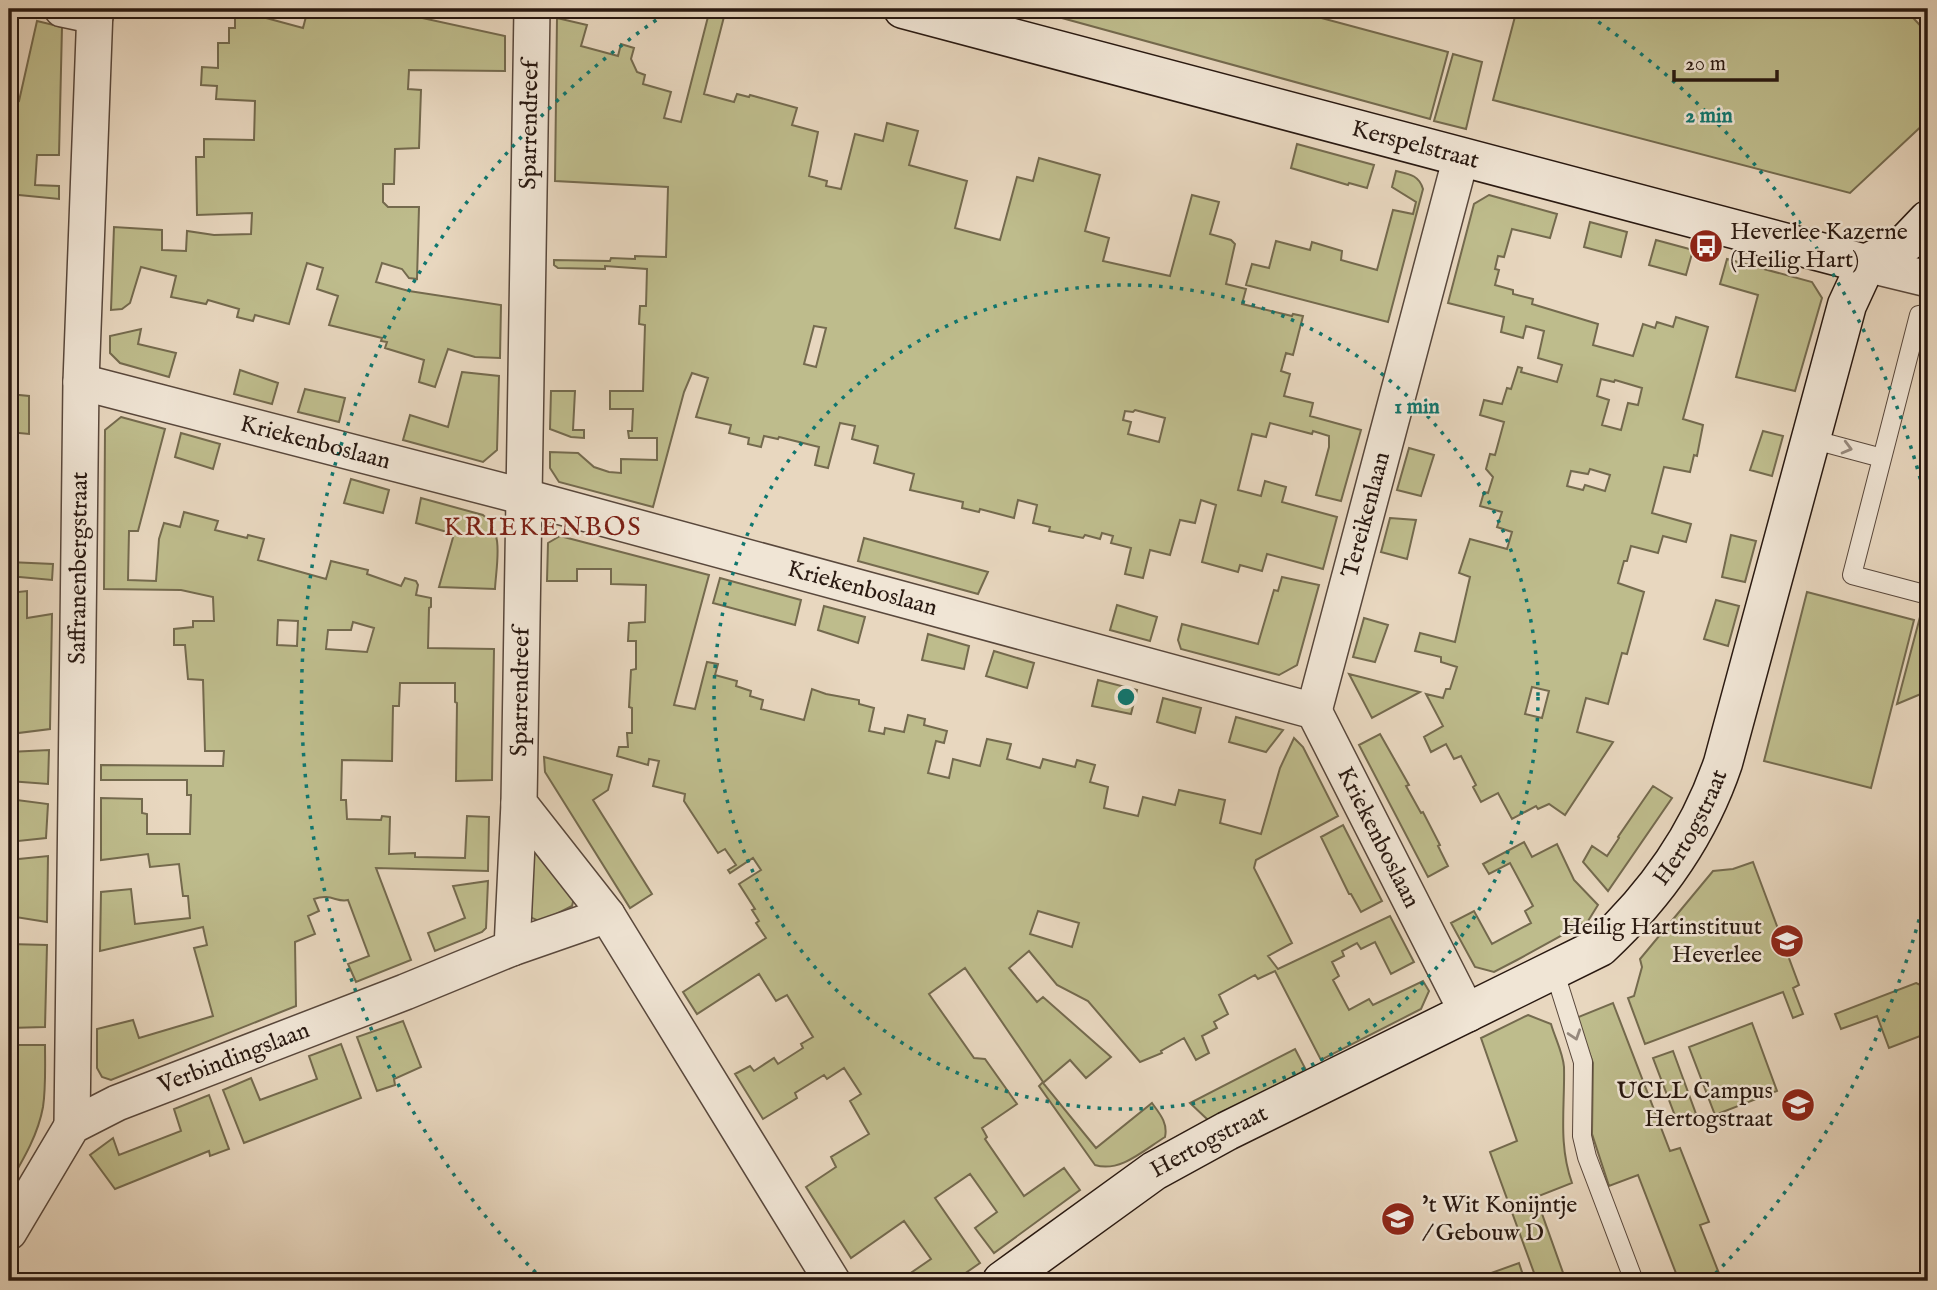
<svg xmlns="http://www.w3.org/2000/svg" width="1937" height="1290" viewBox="0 0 1937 1290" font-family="'IM FELL English',serif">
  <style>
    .green { fill: #bebc8c; stroke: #746a4e; stroke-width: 2; fill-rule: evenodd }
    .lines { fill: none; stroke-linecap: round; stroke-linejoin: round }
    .lane-casing { stroke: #59483c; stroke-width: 20 }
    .street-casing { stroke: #59483c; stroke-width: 38 }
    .secondary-casing { stroke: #291911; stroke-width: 41 }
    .lane { stroke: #f0e5d5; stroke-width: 18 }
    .street { stroke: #f0e5d5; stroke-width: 35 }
    .secondary { stroke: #f0e5d5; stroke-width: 38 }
    .oneway { stroke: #96897d }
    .ring { fill: none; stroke: #0f766e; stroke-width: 3.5; stroke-dasharray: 3.5 7 }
    .labels { text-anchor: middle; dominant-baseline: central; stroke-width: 5; stroke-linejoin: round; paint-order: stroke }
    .street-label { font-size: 24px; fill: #291911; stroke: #f0e5d5 }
    .poi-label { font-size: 24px; fill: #291911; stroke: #f0e5d5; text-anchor: start }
    .neighbourhood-label { font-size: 26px; letter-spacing: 2px; fill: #7a1f14; stroke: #f0e5d5 }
    .centre { fill: #0f766e; stroke: #f0e5d5; stroke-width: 3.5 }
    .ring-label { font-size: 21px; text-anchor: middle; font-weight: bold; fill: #0f766e; stroke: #f0e5d5; stroke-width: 5; stroke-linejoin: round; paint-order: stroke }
  </style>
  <rect width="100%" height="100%" fill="#e8d7bf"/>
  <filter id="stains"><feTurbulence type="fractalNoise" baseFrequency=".00286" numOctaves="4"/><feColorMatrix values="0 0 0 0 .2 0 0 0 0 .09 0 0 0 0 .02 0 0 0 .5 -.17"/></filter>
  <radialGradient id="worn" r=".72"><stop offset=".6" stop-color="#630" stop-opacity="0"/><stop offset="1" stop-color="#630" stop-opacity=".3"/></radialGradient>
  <path class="green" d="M232 9H267L266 18 303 28 308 9H414L413 16 505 36V71L409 70 408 89 421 90 419 148 395 149 394 184H383V202L388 207H419L417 279 409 278 402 269 382 263 376 282 409 291 501 305 500 358 475 357 448 349 435 387 419 382 424 360 385 348 387 342 381 341 382 338 329 325 338 296 317 289 323 268 307 263 289 324 255 315 253 321 237 317 239 309 208 300 206 304 171 297 176 276 141 267 130 303 122 309 111 310 114 227 162 230V250L186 251 187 231 214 235 251 234 252 213 197 215 196 157H204V139L254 140 255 101 216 99 217 86 201 85 202 67 218 68V43H229V28H235V9Z
    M710 9H726L704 94 734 102 737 94 749 97 750 95 797 108 792 125 818 132 809 176 827 181 826 186 841 189 855 134 883 141 887 123 918 131 909 165 967 181 955 228 1000 240 1017 177 1033 181 1039 158 1100 175 1085 231 1109 238 1103 261 1170 276 1192 195 1219 202 1210 234 1231 240 1235 244 1226 284 1246 289 1242 304 1292 316 1293 314 1303 316 1293 355 1286 353 1281 371 1290 374 1284 396 1313 403 1310 416 1361 430 1341 501 1316 495 1329 447V436L1313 431 1312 434 1270 423 1266 437 1252 434 1238 490 1261 496 1265 481 1286 487 1282 502 1337 517 1323 569 1267 554 1262 571 1240 565 1238 572 1202 562 1216 505 1201 500 1195 523 1180 520 1170 555 1150 550 1143 578 1125 574 1131 548 1111 543 1113 536 1102 533 1100 539 1085 535 1083 538 1049 531 1050 527 1033 523 1037 505 1018 500 1014 518 980 509 979 512 962 508 963 502 910 490 914 474 874 463 878 446 852 439 855 426 840 423 828 468 815 465 819 447 779 437 778 439 764 436 761 447 748 444 749 438 729 433 731 425 696 417 708 378 692 373 684 392 653 507 559 482 550 468V452L578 453 594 467 609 472 621 473V459L657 460V438H629L628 431H632L633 409H610V391H643L645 325 639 324 640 306H646L647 269 605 266V269L558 268 554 265V260L610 261 611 258 635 259V256L666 257 668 187 555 181 557 18 587 25 581 46 618 56 621 44 634 48 631 59 637 72 645 75 643 84 671 92 664 118 681 122ZM814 326 826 328 816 367 804 364ZM1135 410 1165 418 1159 442 1128 434 1131 422 1123 420 1125 411 1133 412Z
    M1029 9H1288L1448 52 1430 119Z
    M1517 9H1905L1928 34V120L1850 193 1493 100Z
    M37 21 62 27 59 155H37L35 185 59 186V199L9 194V99L19 101Z
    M1453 54 1482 62 1466 129 1434 121Z
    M1297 144 1374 165 1367 188 1349 183 1348 185 1291 168Z
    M1396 171C1409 174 1419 175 1423 189L1388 322 1246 285 1252 264 1269 268 1276 241 1310 250 1312 242 1342 251 1341 260 1377 270 1393 210 1413 214 1416 202 1392 187Z
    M1489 195 1557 214 1550 238 1512 229 1504 257 1498 256 1495 269 1499 270 1495 285 1513 290V294L1533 299 1532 304 1598 324 1593 345 1633 356 1643 324 1655 328 1657 322 1673 327 1676 317 1708 327 1683 419 1703 425 1697 456 1694 455 1690 472 1664 467 1652 513 1691 524 1686 542 1663 536 1658 553 1631 546 1627 561H1624L1618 583 1644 592 1627 654 1622 653 1608 704 1586 698 1577 732 1613 742 1565 815 1549 804 1538 809 1536 806 1512 819 1498 793 1481 802 1473 787 1476 785 1461 756 1454 759 1446 744 1431 752 1424 737 1443 726 1426 694 1443 698 1446 689H1450L1457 667 1441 662V657L1415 651 1420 633 1455 642 1470 577 1459 573 1470 539 1507 549 1512 532 1497 527 1502 512 1480 506 1484 492 1488 493 1493 477 1486 469 1490 454 1495 455 1504 422 1480 415 1484 400 1502 404 1507 388 1511 389 1518 367 1522 368 1521 372 1557 382 1562 365 1538 358 1544 331 1526 326 1523 338 1501 332 1504 317 1448 303 1474 204ZM1601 379 1614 382 1615 380 1642 388 1638 405 1628 403 1621 430 1602 425 1609 400 1597 396ZM1590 469 1610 475 1605 491 1585 485 1583 490 1567 486 1571 471 1588 474ZM1532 687 1549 691 1542 718 1525 714Z
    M1590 222 1627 232 1621 257 1584 247Z
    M1656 240 1693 250 1686 275 1649 265Z
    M1727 259 1812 282 1822 298 1795 391 1736 377 1758 295 1720 284Z
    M141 329 138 344 176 353 169 377 120 363 110 353V336Z
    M240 370 278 383 272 404 234 394Z
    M462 372 499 376 497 450 483 462 403 440 410 415 448 427Z
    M305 389 345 398 339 422 298 412Z
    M551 391H575L573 430H584V438L571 437 550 429Z
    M9 394 29 396V434L9 432Z
    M121 417 165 429 138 531H129L128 580 156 581 159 539 164 523 180 527 184 512 218 521 215 530 247 538 248 535 264 539 258 560 326 579 331 561 368 570 367 574 401 586 405 578 416 581 418 585 416 595 431 598V607L429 608 428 648 494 649 492 780 456 781 457 703 455 702V683H400L399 706H393L392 761 342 760 341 800H346L347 819 381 820 382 816 390 817 389 854 415 853V857L465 858 467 816 489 817 488 871 376 868 411 960 356 982 348 964 369 956 348 900C337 903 331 893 314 899L319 911 308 916 315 934 295 942 296 1006 111 1080 102 1077 97 1068V1029L133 1020 139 1038 213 1016 194 948 207 945 203 927 100 951 101 892 131 889 135 924 190 918 188 896H183L179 864 150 867 148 854 101 860V798L142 799V813L147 814V834H190L191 795H187V780H101V765L223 766 224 751H205L203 680 188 679 185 645H174V629L193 627V621H214L213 597 181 590 104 589 105 430ZM278 620 298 621 297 646 277 645ZM353 622 374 628 367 652 326 649 328 630H351Z
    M1763 431 1783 436 1772 476 1750 470Z
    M181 433 220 444 213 469 175 457Z
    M1409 448 1434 455 1421 496 1397 490Z
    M351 479 389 490 383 513 344 503Z
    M421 498 483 515C505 530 496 566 495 589L439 587 454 534 416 523Z
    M1390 518 1416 520 1407 559 1381 552Z
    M1731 535 1756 541 1745 582 1722 577Z
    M560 536 709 575 674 705 695 709 707 662 718 664 715 675 737 681 736 686 751 691 750 696 763 700 761 709 804 720 812 689 826 694 859 700V704L874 708 869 731 884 734 885 728 904 732 908 715 925 719 924 725 947 731 944 743 936 741 928 773 949 778 953 759 980 766 987 739 1011 744 1007 759 1040 768 1043 759 1075 767 1077 760 1095 765 1090 782 1108 787 1104 808 1138 816 1143 797 1175 805 1179 790 1225 800 1220 823 1261 834 1280 768 1294 738 1303 747 1338 816 1256 860 1254 868 1292 943 1268 956 1278 969 1390 916 1414 962 1391 974 1375 942 1361 949 1357 943 1342 951 1344 956 1332 962 1339 976 1333 980 1349 1010 1369 999 1373 1005 1423 981 1429 991 1421 1009 1321 1060 1275 971 1258 979 1255 975 1219 995 1228 1014 1214 1022 1217 1028 1202 1036 1209 1053 1196 1060 1184 1038 1161 1051 1162 1053 1140 1062 1088 1001 1057 985 1029 951 1009 968 1037 1002 1043 997 1111 1057 1086 1078 1070 1060 1043 1083 1096 1148 1152 1103C1160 1114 1168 1123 1165 1137 1144 1150 1120 1173 1095 1165L1039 1086 1043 1082 965 968 929 994 974 1058 985 1059 1017 1104 982 1128 987 1137 985 1139 1024 1196 1064 1168 1080 1190 994 1253 975 1228 997 1212 970 1174 935 1198 980 1263 954 1281H899L931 1259 904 1221 851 1258 806 1187 836 1167 831 1157 869 1134 850 1101 861 1094 844 1068 827 1079 824 1075 795 1093 797 1098 763 1119 735 1074 750 1066 754 1071 774 1058 778 1064 803 1048 801 1044 813 1037 787 995 776 1001 759 974 697 1014 683 992 766 938 756 923 759 921 752 910 755 909 739 884 761 870 753 858 730 873 728 870 736 865 725 849 718 853 684 801 685 794 653 786 659 761 649 759 648 765 617 756 619 747H628L627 733H632V708L629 707 631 670 636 669V641H628L629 623 645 622 646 585 611 584V569H577V581H547L548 543ZM1038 911 1079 923 1072 947 1030 934Z
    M864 538 988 572 978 594 858 561Z
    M9 562 53 564 52 580 9 576Z
    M1282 577 1319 585 1297 665 1279 675 1181 649 1178 640 1182 624 1258 644 1274 590 1278 591Z
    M720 578 801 600 795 625 713 603Z
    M27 591V618L52 614 50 729 10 734 9 593Z
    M1807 592 1914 620 1871 788 1764 761Z
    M1716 600 1739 606 1728 646 1704 639Z
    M1117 605 1157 617 1150 641 1110 630Z
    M824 606 865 617 858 643 818 630Z
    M1920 617 1928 619V691L1897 704Z
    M1364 618 1388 625 1375 662 1353 657Z
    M928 634 969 646 964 669 922 660Z
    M994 651 1034 663 1027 688 986 676Z
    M1349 674 1420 692 1372 718Z
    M1098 680 1137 690 1131 714 1092 706Z
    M1163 698 1201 708 1195 733 1157 722Z
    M1236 717 1283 730 1266 752 1229 742Z
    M1380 734 1409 785 1406 786 1421 813 1423 812 1440 845 1438 846 1448 866 1428 877 1359 745Z
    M49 750 48 784 9 781V752Z
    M544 757 612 775 608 790 593 800 652 894 630 908 545 772Z
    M1653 786 1672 798 1608 891 1583 862 1592 846 1607 856 1619 838 1618 837Z
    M9 799 48 804 46 838 9 842Z
    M1343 825 1382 901 1361 912 1351 894H1349L1321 837Z
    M1524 842 1532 857 1557 844 1574 880 1598 905 1588 921 1517 960 1494 972 1475 967 1451 923 1474 911 1492 944 1531 923 1525 911 1533 906 1510 863 1489 874 1483 864Z
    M535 852 574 898 572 906 541 922 532 918 528 913 531 856Z
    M48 856 47 922 9 916V860Z
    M1753 862 1799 985 1793 988 1803 1014 1793 1018 1783 992 1645 1044 1628 998 1634 996 1642 967 1640 959 1713 871 1733 869Z
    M488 881 486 928 482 932 435 951 428 933 465 918 453 886Z
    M9 944 47 945 45 1027 9 1028Z
    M1916 983 1927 988 1928 992V1033L1889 1048 1877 1016 1841 1029 1835 1014Z
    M1613 1003 1670 1151 1680 1148 1709 1222 1700 1225 1722 1281H1679L1638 1175 1609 1186 1592 1134 1593 1063 1576 1018Z
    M1528 1015 1551 1024C1555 1038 1563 1053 1564 1067 1565 1107 1558 1144 1572 1183L1536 1197 1566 1281H1537L1490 1152 1517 1141 1481 1038Z
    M403 1021 421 1067 394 1079 395 1085 377 1091 357 1037Z
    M1752 1023 1777 1091 1715 1115 1689 1047Z
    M341 1044 361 1098 244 1143 223 1090 251 1078 260 1100 317 1079 309 1056Z
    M9 1045H45C45 1065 46 1087 43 1107 38 1135 23 1160 9 1184Z
    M1295 1049 1306 1070 1208 1120 1190 1103Z
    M1673 1051 1696 1114 1677 1121 1653 1058Z
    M209 1095 229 1149 210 1156 209 1151 115 1189 90 1155 113 1138 119 1155 181 1131 174 1109Z
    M1519 1263 1525 1281H1469Z"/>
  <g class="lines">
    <g class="lane-casing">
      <path id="lane" d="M1928 314 1919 315 1852 575 1928 595
        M1811 439 1882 458
        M1554 970 1583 1062 1582 1136 1587 1157 1634 1281"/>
    </g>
    <g class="street-casing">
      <g id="street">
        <path d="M62 9 95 16"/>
        <path d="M532 9 519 803 607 915 832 1281"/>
        <path d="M1866 264 1928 279"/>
        <path id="s1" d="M81 382 525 497 1314 711 1468 1014"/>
        <path id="s2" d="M1314 711 1461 157"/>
        <path d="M512 948 607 915"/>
        <path id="s3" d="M72 1126 81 382 95 9"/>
        <path id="s4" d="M9 1232 72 1126 117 1103 405 992 512 948 519 803"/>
      </g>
    </g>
    <g class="secondary-casing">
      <g id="secondary">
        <path id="s5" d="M903 9 1866 264"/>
        <path id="s6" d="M1002 1281 1154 1171 1227 1131 1600 947C1655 896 1699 834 1723 763L1847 305 1866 264 1907 242 1928 220"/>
      </g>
    </g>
    <use href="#lane" class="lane"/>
    <use href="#street" class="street"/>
    <use href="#secondary" class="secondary"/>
  </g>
  <defs><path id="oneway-chevron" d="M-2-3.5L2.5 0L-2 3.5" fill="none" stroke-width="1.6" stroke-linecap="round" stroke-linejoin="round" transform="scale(1.75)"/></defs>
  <g class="oneway">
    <use href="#oneway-chevron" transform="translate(1847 448) rotate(15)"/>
    <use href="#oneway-chevron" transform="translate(1575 1035) rotate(72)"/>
  </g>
  <g class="ring">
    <circle cx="1126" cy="697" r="412"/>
    <path d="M1927 889A824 824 0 0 1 1709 1280M543 1280A824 824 0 0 1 671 10M1581 10A824 824 0 0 1 1927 505"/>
  </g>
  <defs>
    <g id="bus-disc" transform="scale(1.75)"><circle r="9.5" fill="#8f2418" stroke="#f0e5d5"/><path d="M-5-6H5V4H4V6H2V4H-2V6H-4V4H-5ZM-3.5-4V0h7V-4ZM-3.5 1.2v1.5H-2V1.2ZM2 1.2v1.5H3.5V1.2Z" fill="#fff"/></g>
    <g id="school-disc" transform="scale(1.75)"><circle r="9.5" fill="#8f2418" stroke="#f0e5d5"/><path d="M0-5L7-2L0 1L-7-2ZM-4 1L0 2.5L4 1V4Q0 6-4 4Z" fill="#fff"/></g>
    <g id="university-disc" transform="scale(1.75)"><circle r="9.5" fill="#8f2418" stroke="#f0e5d5"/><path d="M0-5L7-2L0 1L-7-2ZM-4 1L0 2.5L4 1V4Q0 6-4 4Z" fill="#fff"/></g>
  </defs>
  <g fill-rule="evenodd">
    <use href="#bus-disc" x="1706" y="246"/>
    <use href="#school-disc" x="1787" y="941"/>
    <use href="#university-disc" x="1798" y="1105"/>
    <use href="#school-disc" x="1398" y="1219"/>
  </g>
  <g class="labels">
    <g class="street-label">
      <text transform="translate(530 125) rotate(-89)">Sparrendreef</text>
      <text stroke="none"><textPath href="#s5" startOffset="530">Kerspelstraat</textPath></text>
      <text stroke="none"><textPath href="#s1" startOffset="242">Kriekenboslaan</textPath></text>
      <text stroke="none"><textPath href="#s2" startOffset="203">Tereikenlaan</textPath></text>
      <text stroke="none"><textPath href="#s3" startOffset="558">Saffranenbergstraat</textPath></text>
      <text stroke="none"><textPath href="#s1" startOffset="808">Kriekenboslaan</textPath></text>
      <text transform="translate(521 692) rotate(-89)">Sparrendreef</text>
      <text stroke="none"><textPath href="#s6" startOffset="838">Hertogstraat</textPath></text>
      <text stroke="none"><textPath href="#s1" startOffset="1418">Kriekenboslaan</textPath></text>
      <text stroke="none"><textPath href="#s4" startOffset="299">Verbindingslaan</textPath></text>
      <text stroke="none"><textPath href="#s6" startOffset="250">Hertogstraat</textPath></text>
    </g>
    <g class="poi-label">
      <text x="1730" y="232">Heverlee Kazerne<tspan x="1730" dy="28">(Heilig Hart)</tspan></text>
      <text x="1762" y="927" text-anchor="end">Heilig Hartinstituut<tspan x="1762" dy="28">Heverlee</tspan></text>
      <text x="1773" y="1091" text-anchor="end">UCLL Campus<tspan x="1773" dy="28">Hertogstraat</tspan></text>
      <text x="1422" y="1205">'t Wit Konijntje<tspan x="1422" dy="28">/ Gebouw D</tspan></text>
    </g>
    <g class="neighbourhood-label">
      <text x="543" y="527">KRIEKENBOS</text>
    </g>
  </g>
  <circle cx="1126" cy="697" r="10" class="centre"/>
  <g class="ring-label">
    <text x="1709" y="122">2 min</text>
    <text x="1417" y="413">1 min</text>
  </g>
  <rect width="1937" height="1290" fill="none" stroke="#e8d7bf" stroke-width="35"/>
  <rect x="10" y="10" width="1916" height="1269" fill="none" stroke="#291911" stroke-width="3.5"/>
  <rect x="18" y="18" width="1902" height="1255" fill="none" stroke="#291911" stroke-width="2"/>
  <path d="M1674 70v10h103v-10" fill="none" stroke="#291911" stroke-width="3.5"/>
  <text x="1685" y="70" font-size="21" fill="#291911" stroke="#f0e5d5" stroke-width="5" paint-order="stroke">20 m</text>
  <rect width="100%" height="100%" filter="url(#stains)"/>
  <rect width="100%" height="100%" fill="url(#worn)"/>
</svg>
